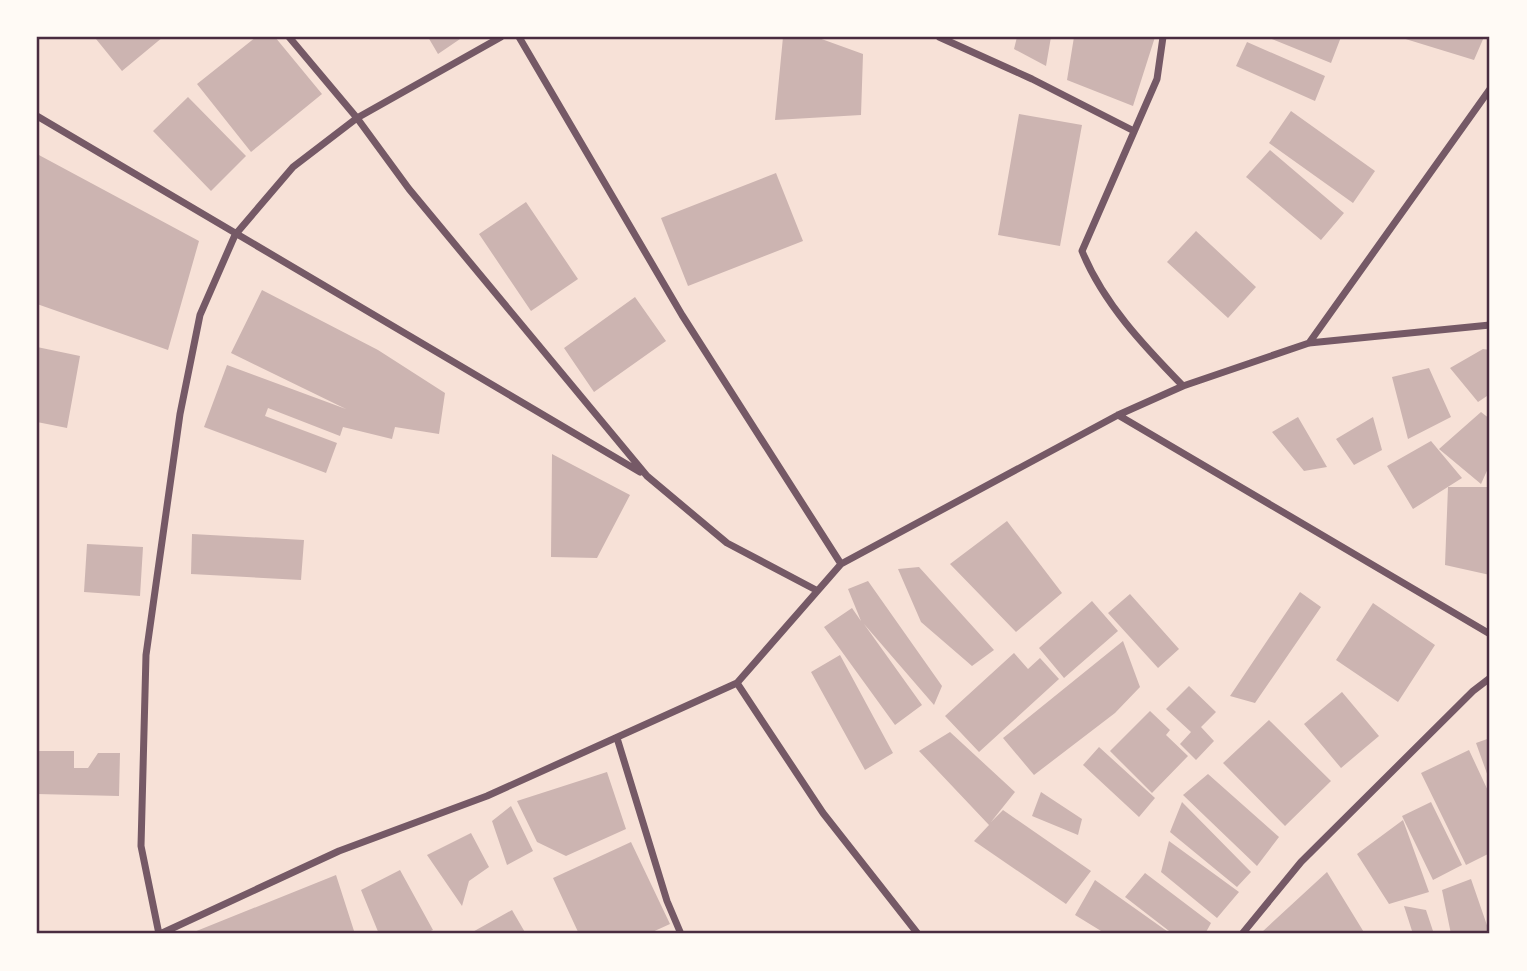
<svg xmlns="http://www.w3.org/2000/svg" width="1527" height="971" viewBox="0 0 1527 971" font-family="Lato,sans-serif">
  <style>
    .building { fill: #ccb4b1 }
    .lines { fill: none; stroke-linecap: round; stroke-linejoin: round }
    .minor { stroke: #755966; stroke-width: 7 }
    .neatline { fill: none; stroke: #4a2c40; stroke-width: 2.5 }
  </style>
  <rect width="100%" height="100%" fill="#f7e1d7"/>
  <path class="building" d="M98 37H163L122 71 96 39Z
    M256 37H275L322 94 251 152 197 84Z
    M428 37H463L438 54Z
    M783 37H816L863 54 861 115 775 120Z
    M1017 37H1051L1046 66 1014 49Z
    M1074 37H1155L1133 106 1067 80Z
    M1267 37H1341L1331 63Z
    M1399 37H1484L1474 60Z
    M1247 42 1325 76 1315 101 1236 66Z
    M188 97 246 156 211 191 153 131Z
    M1291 111 1375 171 1353 203 1269 143Z
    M1019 114 1082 125 1060 246 998 235Z
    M1270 150 1344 213 1321 240 1246 177Z
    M37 154 199 241 168 350 37 304Z
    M776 173 803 241 688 286 661 218Z
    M526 202 578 279 531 311 479 234Z
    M1196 231 1256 287 1228 318 1167 262Z
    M262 290 378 350 445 393 439 434 395 427 392 439 343 427 340 436 268 408 265 416 337 443 326 473 204 427 227 365 346 409 231 353Z
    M635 297 666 341 594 392 564 348Z
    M37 347 80 356 67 428 37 422Z
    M1483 349 1490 350V394L1478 402 1450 368Z
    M1429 368 1451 417 1408 439 1392 377Z
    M1481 412 1490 419V464L1481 484 1439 449Z
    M1298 417 1327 467 1304 471 1272 432Z
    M1373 417 1382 450 1354 465 1336 439Z
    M1431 441 1462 478 1413 509 1387 466Z
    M552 454 630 495 597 558 551 557Z
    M1448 487H1490V575L1445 565Z
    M1007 521 1062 593 1016 632 950 564Z
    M192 534 304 540 301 580 191 574Z
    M87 544 143 547 140 596 84 592Z
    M919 567 994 650 972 666 921 622 898 569Z
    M868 581 942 686 934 705 864 624 922 705 895 725 824 627 852 608 861 621 848 589Z
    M1300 592 1321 607 1255 703 1230 696Z
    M1130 594 1179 649 1158 668 1108 613Z
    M1092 601 1118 631 1064 678 1039 648Z
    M1373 603 1435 645 1398 702 1336 660Z
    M1123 641 1140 687 1115 713 1034 775 1003 738Z
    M1014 653 1028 669 1040 658 1059 679 979 752 945 716Z
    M840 655 893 753 865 770 811 672Z
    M1189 686 1216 712 1201 727 1214 741 1196 760 1180 744 1191 732 1166 709Z
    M1342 692 1379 736 1341 768 1304 724Z
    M1150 711 1170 730 1166 735 1188 756 1152 793 1110 751Z
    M1269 720 1331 781 1285 826 1223 763Z
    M950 732 1015 792 991 822 1003 810 1091 871 1066 904 974 841 989 825 919 751Z
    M1490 738V782L1476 743Z
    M1099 747 1155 798 1139 817 1083 765Z
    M1469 750 1490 795V853L1466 865 1421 773Z
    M37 751H74V768H88L98 753H120L119 796 37 794Z
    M607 772 626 829 566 856 537 842 517 801Z
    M1208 774 1279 837 1257 866 1183 795Z
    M1041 792 1082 819 1078 835 1032 816Z
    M1182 802 1251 872 1237 887 1170 832Z
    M1431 802 1462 865 1433 880 1402 816Z
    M511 806 533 851 507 865 492 821Z
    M1403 820 1429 892 1389 904 1357 854Z
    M471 833 489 867 469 881 462 906 427 855Z
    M1169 841 1239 892 1217 918 1161 872Z
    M631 842 670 924 648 934H579L553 878Z
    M400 870 433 930 424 934H379L361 890Z
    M1327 872 1365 934H1263L1262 932Z
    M1145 873 1211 923 1205 934H1173L1125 897Z
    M336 875 355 934H189Z
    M1471 879 1490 934H1451L1442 890Z
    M1095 880 1171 934H1106L1075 915Z
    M1404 906 1426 910 1434 934H1413Z
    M512 910 526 934H469Z"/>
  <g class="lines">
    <path class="minor" d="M289 37 357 118 409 189 647 476 727 543 816 590
      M519 37 682 315 841 564
      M939 37 1032 79 1132 130
      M1163 37 1157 79 1082 251C1103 303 1144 346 1183 386
      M37 116 640 472
      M1309 343 1490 89
      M1118 415 1490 634
      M737 683 823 813 918 934
      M617 738 667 901 681 934
      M159 934 141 846 146 655 180 414 200 315 235 235 293 167 357 118 501 37
      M160 934 339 851 487 796 737 683 841 564 1118 415 1183 386 1309 343 1490 325
      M1242 934 1301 862 1473 691 1490 678"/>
  </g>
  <rect width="1527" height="971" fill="none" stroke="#fffaf5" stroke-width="77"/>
  <rect x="38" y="38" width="1450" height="894" class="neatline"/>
</svg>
